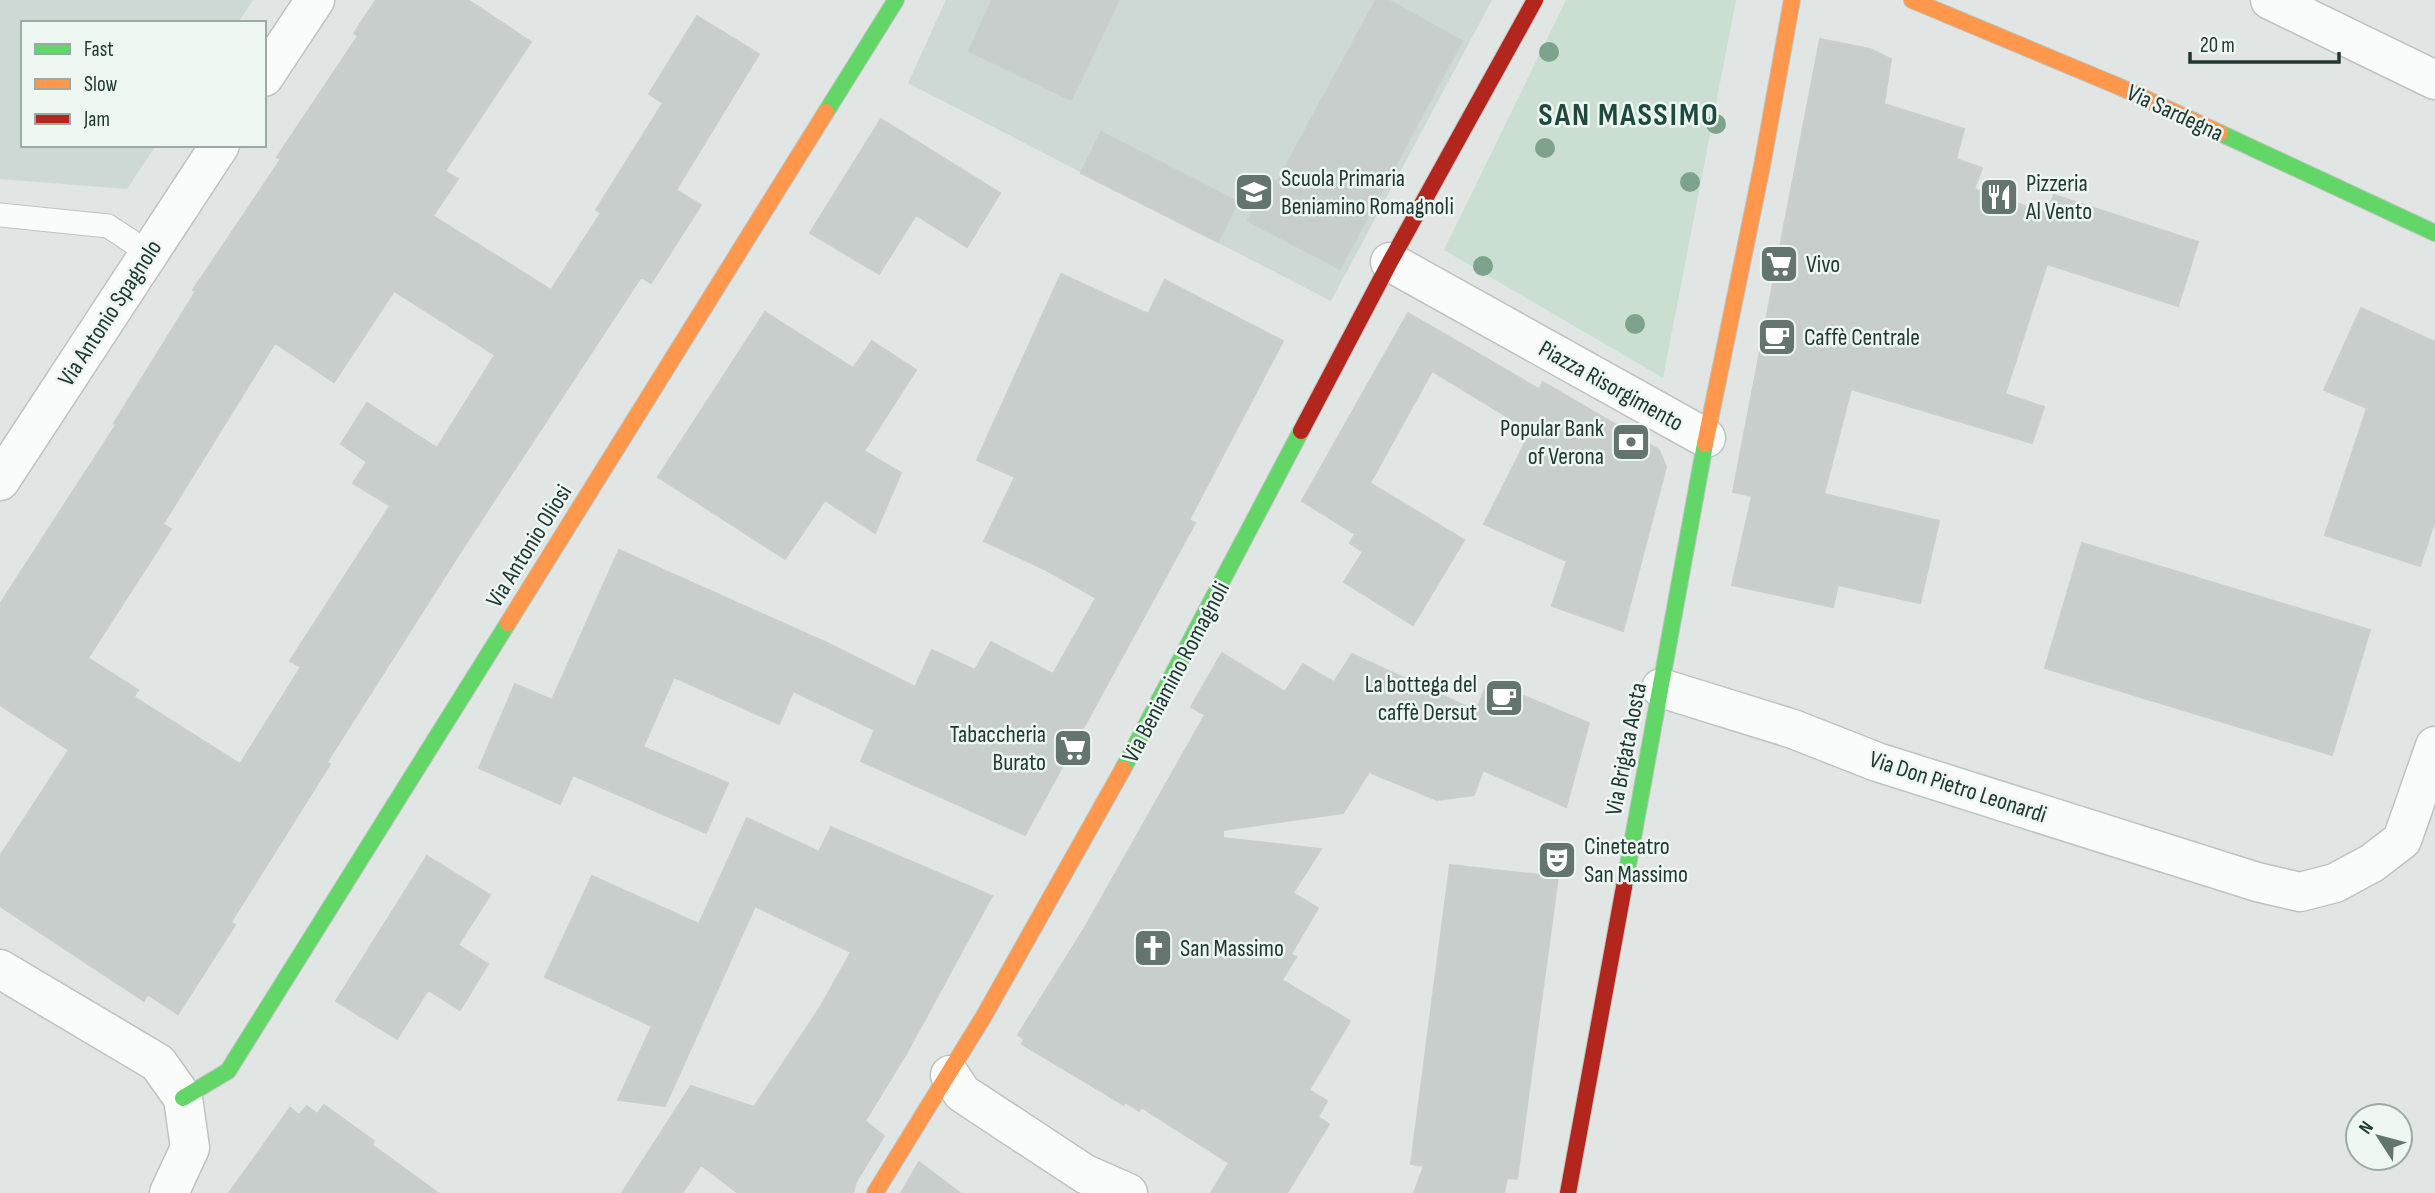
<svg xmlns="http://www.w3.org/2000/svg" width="2435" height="1193" viewBox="0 0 2435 1193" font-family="'Sofia Sans Condensed',sans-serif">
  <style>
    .built { fill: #ced8d4 }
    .green { fill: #cadfd1 }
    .building { fill: #c8cecb; stroke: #cacfcd; stroke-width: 2; fill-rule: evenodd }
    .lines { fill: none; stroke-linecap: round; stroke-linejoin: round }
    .lane-casing { stroke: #bec3c1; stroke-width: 25 }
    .street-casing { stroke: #bec3c1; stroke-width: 41 }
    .fast-casing { stroke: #bdc4c1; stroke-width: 18 }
    .slow-casing { stroke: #bdc4c1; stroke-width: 18 }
    .jam-casing { stroke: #bdc4c1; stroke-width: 18 }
    .lane { stroke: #fafbfb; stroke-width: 23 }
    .street { stroke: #fafbfb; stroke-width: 38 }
    .fast { stroke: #63d668; stroke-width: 16 }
    .slow { stroke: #ff974d; stroke-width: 16 }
    .jam { stroke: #b3261e; stroke-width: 16 }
    .tree { fill: #7da38d }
    .labels { text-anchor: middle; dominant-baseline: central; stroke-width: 5; stroke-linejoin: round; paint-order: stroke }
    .street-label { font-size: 24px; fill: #203832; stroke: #eef6f2 }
    .poi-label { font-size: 24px; fill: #203832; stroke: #eef6f2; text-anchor: start }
    .district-label { font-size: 32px; font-weight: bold; letter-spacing: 2px; fill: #1d493e; stroke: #eef6f2 }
  </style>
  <rect width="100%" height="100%" fill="#e1e6e4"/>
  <path class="built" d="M0 0H253L238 23H23V145H156L127 189 0 179Z
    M946 0H1492L1331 301 908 83Z"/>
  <path class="green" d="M1566 0H1736L1663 378 1444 250Z"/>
  <path class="building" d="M376 0H468L531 42 445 171 458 179 433 216 551 290 601 213 596 210 663 103 649 94 697 16 759 54 676 190 701 205 651 283 641 277 461 551 327 762 330 764 231 922 235 925 178 1014 147 994 144 1001 0 906V856L69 750 0 705V604L116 425 114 423 196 291 193 290 281 159 277 157 358 36 354 33ZM394 291 495 355 437 448 367 403 341 444 367 462 353 483 390 506 290 661 301 667 240 764 134 697 138 690 88 658 171 529 163 524 275 343 334 382Z
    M992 0H1119L1071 100 969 51Z
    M1376 0H1388L1462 41 1340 269 1248 221 1271 179 1277 182Z
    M1820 39 1870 49 1891 59 1884 104 1964 129 1956 159 1982 168 1974 189 2047 213 2054 195 2198 242 2178 306 2047 264 2005 394 2044 407 2032 443 1851 389 1824 494 1939 521 1920 603 1838 585 1833 607 1732 585 1752 496 1733 492Z
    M881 119 1000 193 967 247 916 215 879 274 810 233Z
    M1101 132 1238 202 1218 242 1081 173Z
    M1061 274 1148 314 1165 280 1283 341 1189 520 1195 523 1025 835 861 761 875 730 793 691 779 724 674 677 643 747 728 783 706 833 573 775 560 804 479 768 515 684 552 700 619 550 827 643 915 687 932 650 975 670 991 642 1053 674 1096 598 1044 569 984 541 1015 477 977 460Z
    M2361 308 2435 342V520L2420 566 2325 535 2367 408 2324 390Z
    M765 312 853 368 872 341 916 370 864 451 901 473 875 533 825 500 785 559 658 477Z
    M1408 313 1539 389 1543 382 1659 450 1666 467 1623 631 1552 606 1567 561 1484 524 1531 431 1432 371 1370 483 1464 540 1413 625 1344 582 1363 552 1350 543 1355 534 1302 501Z
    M2082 543 2370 630 2332 755 2045 668Z
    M1222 653 1285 692 1303 664 1334 682 1352 654 1476 711 1488 681 1589 723 1566 807 1483 770 1474 795 1437 800 1369 772 1343 813 1223 830V838L1321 849 1293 893 1318 908 1291 954 1296 957 1282 980 1350 1021 1309 1090 1327 1101 1318 1117 1329 1124 1287 1193H1211L1229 1163 1141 1107 1139 1111 1125 1102 1124 1105 1022 1044 1024 1039 1018 1035 1084 929 1205 715 1191 707Z
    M747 818 819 852 831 827 992 896 906 1054 865 1121 884 1136 856 1182 853 1193H738L701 1165 682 1193H622L691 1086 754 1107 821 1006 851 952 755 906 665 1106 618 1100 652 1026 545 977 592 876 699 924Z
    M427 856 490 895 458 945 488 964 460 1010 428 990 397 1039 336 1001Z
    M1450 865 1558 877 1517 1179 1507 1178 1504 1193H1414L1424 1166 1411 1164Z
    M324 1105 374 1141 372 1145 438 1193H229L290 1108 299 1115 307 1106 317 1114Z
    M919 1162 960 1193H901Z"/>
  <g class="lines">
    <g class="lane-casing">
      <path id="lane" d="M0 215 108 226 149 253"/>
    </g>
    <g class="street-casing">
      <path id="street" d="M2270 0 2435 80
        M264 77 315 0
        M1390 262 1706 438
        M0 481 220 145
        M1661 688 1793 729 1877 762 2257 882 2300 892 2335 883 2372 863 2402 840 2435 746
        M0 969 158 1063 183 1098 190 1148 169 1193
        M950 1075 962 1093 1085 1174 1128 1193"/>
    </g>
    <g class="fast-casing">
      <path id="fast" d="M826 112 896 0
        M2220 133 2435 233
        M1123 769 1301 431
        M1624 887 1705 444
        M183 1098 228 1071 508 623"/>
    </g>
    <g class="slow-casing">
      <path id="slow" d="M1912 0 2120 87 2220 133
        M1705 444 1762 166 1792 0
        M508 623 826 112
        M875 1193 984 1016 1123 769"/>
    </g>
    <g class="jam-casing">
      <path id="jam" d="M1301 431 1390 262 1535 0
        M1568 1193 1624 887"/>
    </g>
    <use href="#lane" class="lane"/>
    <use href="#street" class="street"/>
    <use href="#fast" class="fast"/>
    <use href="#slow" class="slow"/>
    <use href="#jam" class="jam"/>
  </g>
  <g class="tree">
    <circle cx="1549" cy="52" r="10"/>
    <circle cx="1716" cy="124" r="10"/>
    <circle cx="1545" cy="148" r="10"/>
    <circle cx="1690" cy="182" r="10"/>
    <circle cx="1483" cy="266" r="10"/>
    <circle cx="1635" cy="324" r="10"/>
  </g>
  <defs>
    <g id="school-square" transform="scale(2.0125)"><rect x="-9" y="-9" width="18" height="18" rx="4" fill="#647570" stroke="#eef6f2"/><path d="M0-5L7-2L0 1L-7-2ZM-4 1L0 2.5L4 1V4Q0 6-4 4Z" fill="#fff"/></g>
    <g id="restaurant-square" transform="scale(2.0125)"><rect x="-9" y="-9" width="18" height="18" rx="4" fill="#647570" stroke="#eef6f2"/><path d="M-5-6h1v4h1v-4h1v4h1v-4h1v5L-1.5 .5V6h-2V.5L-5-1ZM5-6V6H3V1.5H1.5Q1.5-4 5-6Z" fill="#fff"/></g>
    <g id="supermarket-square" transform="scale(2.0125)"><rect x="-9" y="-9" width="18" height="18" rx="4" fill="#647570" stroke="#eef6f2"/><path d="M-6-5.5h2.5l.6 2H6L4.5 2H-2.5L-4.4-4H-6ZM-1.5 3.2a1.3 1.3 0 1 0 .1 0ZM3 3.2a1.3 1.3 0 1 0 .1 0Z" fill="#fff"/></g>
    <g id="cafe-square" transform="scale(2.0125)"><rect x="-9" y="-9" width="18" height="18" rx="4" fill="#647570" stroke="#eef6f2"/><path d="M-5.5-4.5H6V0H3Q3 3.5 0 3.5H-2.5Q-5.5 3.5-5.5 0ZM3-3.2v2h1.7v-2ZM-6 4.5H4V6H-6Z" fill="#fff"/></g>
    <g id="bank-square" transform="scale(2.0125)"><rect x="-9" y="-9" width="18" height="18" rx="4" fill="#647570" stroke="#eef6f2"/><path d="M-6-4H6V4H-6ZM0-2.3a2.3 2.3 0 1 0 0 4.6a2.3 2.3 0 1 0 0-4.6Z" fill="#fff"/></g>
    <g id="theatre-square" transform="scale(2.0125)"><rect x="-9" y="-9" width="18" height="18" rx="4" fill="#647570" stroke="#eef6f2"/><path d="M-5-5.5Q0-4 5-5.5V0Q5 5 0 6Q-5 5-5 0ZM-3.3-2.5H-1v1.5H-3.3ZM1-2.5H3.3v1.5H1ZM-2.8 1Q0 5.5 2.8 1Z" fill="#fff"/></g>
    <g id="church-square" transform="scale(2.0125)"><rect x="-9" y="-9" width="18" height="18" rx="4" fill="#647570" stroke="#eef6f2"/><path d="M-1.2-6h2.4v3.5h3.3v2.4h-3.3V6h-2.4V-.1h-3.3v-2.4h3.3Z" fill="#fff"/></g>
  </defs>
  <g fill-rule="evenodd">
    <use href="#school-square" x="1254" y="192"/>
    <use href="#restaurant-square" x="1999" y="197"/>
    <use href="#supermarket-square" x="1779" y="264"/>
    <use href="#cafe-square" x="1777" y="337"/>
    <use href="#bank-square" x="1631" y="442"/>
    <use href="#cafe-square" x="1504" y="698"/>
    <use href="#supermarket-square" x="1073" y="748"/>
    <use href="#theatre-square" x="1557" y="860"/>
    <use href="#church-square" x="1153" y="948"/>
  </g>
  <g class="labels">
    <g class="street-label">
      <text transform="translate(2175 113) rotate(25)">Via Sardegna</text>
      <text transform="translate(110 313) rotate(-57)">Via Antonio Spagnolo</text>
      <text transform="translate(1611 386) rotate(29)">Piazza Risorgimento</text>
      <text transform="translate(529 546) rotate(-58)">Via Antonio Oliosi</text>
      <text transform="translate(1176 672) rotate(-62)">Via Beniamino Romagnoli</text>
      <text transform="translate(1626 749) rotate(-79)">Via Brigata Aosta</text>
      <text transform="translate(1958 787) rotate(18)">Via Don Pietro Leonardi</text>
    </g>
    <g class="poi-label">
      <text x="1281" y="178">Scuola Primaria<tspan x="1281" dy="28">Beniamino Romagnoli</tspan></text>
      <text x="2026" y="183">Pizzeria<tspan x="2026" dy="28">Al Vento</tspan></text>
      <text x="1806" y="264">Vivo</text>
      <text x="1804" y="337">Caffè Centrale</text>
      <text x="1604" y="428" text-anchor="end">Popular Bank<tspan x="1604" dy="28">of Verona</tspan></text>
      <text x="1477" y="684" text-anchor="end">La bottega del<tspan x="1477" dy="28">caffè Dersut</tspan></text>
      <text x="1046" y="734" text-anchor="end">Tabaccheria<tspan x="1046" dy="28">Burato</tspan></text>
      <text x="1584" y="846">Cineteatro<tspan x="1584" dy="28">San Massimo</tspan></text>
      <text x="1180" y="948">San Massimo</text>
    </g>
    <g class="district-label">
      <text x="1629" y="115">SAN MASSIMO</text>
    </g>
  </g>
  <rect x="21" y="21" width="245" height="126" fill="#eef6f2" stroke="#9caaa5" stroke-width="2"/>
  <rect x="35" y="44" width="35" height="10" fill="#63d668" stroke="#9caaa5" stroke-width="2"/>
  <text x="84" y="56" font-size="21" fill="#203832">Fast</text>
  <rect x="35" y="79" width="35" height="10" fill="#ff974d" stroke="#9caaa5" stroke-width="2"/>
  <text x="84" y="91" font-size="21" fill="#203832">Slow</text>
  <rect x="35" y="114" width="35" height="10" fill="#b3261e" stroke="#9caaa5" stroke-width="2"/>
  <text x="84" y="126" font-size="21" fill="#203832">Jam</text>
  <g transform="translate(2379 1137) rotate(306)"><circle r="33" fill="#eef6f2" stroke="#9caaa5" stroke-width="2"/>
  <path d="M0-5L12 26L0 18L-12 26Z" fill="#647570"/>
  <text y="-10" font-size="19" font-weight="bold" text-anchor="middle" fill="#203832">N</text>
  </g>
  <path d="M2190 52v10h149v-10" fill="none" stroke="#203832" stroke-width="3.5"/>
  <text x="2200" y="52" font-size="21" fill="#203832" stroke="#eef6f2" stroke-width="5" paint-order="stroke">20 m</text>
</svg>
